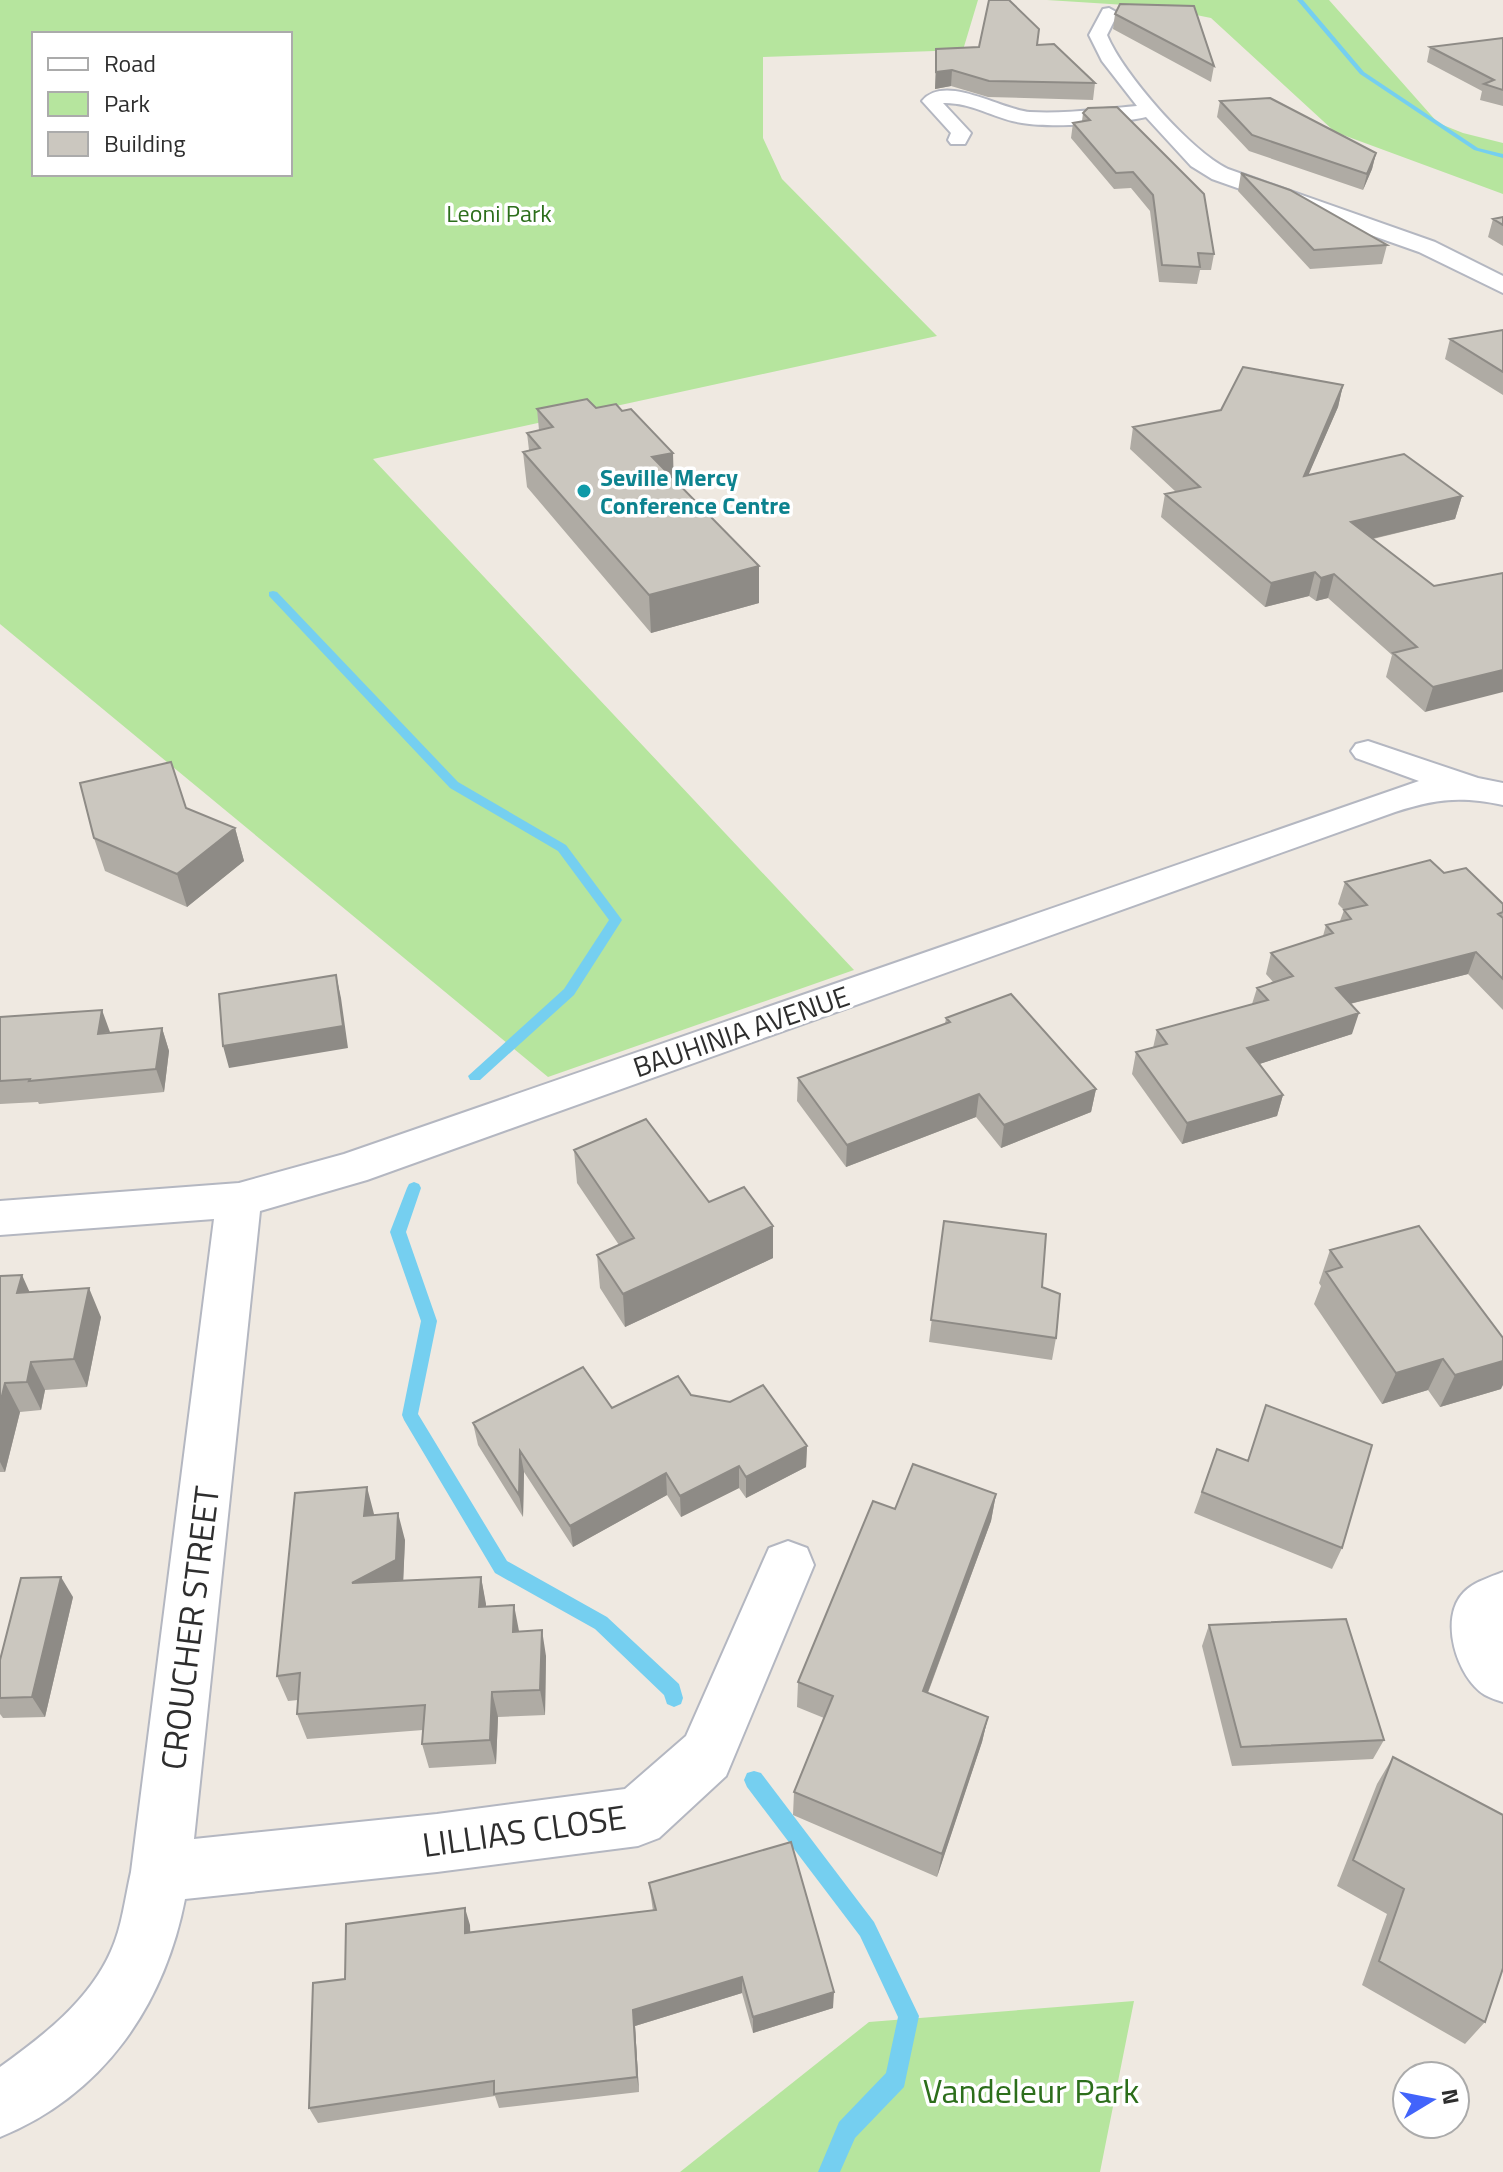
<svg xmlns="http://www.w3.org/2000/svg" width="1503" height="2172" viewBox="0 0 1503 2172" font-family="'Titillium Web',sans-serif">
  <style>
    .green { fill: #b6e59e; fill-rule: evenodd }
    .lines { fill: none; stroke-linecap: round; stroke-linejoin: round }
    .stream { fill: #75cff0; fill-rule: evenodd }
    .minor-casing { stroke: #b4b7c1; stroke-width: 4 }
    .minor { fill: #fff; fill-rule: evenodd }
    .wall { fill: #afaba4 }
    .shaded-wall { fill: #8e8b86 }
    .building { fill: #cbc7bf; stroke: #8e8b86; stroke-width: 2 }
    .culture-dot { fill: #0f9aa8; stroke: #fff; stroke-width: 3 }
    .labels { text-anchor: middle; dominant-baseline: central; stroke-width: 7; stroke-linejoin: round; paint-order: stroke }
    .far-park-label { font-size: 24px; fill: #2c6e1b; stroke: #fff }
    .far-culture-label { font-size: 24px; font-weight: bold; fill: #0d838f; stroke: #fff; text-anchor: start }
    .street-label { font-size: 28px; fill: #2e2e2e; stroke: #fff }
    .near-street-label { font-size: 34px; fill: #2e2e2e; stroke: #fff }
    .near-park-label { font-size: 34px; fill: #2c6e1b; stroke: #fff }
  </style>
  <rect width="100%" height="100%" fill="#efe9e1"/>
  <path class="green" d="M0 0H978L963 50 763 57V138L782 179 937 336 373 459 854 970 548 1077 0 624ZM34 34H290V174H34Z
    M1047 0H1329L1438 123 1463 133 1503 143V194L1335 132 1211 18 1157 7Z
    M1134 2001 1100 2172H680L869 2022Z"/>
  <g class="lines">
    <path class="stream" d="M1297 0H1303L1364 72 1478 148 1503 154V158L1474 150 1360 74Z
      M273 591 277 592 458 782 566 845 622 920 574 995 480 1080H470L468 1076 564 989 609 920 558 851 450 788 269 596V592Z
      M414 1182 419 1184 421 1188 406 1232 437 1321 418 1414 507 1561 607 1617 679 1684 683 1698 681 1704 674 1707 667 1704 664 1695 595 1629 495 1573 404 1420 402 1415 421 1321 390 1232 407 1188 409 1184Z
      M754 1771 761 1773 874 1922 919 2016 904 2087 855 2138 840 2172H818L839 2122 886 2073 898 2017 860 1936 747 1787 744 1780 747 1773Z"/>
    <g class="minor-casing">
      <path id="minor" d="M1109 8 1118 13 1107 35C1123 74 1190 150 1228 169L1435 242 1503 276V293L1419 252 1212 179 1191 166 1146 117C1116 124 1052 128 1022 123 995 119 971 102 943 103L971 133 965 144H951L948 140 951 133 922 101C945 73 1001 110 1030 112 1065 114 1102 109 1137 106L1102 61 1089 35 1103 9Z
        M1368 741 1478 778 1503 783V805C1460 796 1436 799 1395 812L367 1180 260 1211 194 1839 437 1814 625 1789 686 1736 769 1548 788 1541 807 1548 814 1565 726 1776 659 1838 638 1846 437 1872 185 1899C164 2006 103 2095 0 2137V2067C43 2036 89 2001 111 1951 122 1927 125 1898 131 1872L214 1219 0 1235V1201L239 1183 344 1154 1419 781 1356 758 1351 751 1356 744Z
        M1503 1572V1702C1497 1700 1490 1698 1485 1695 1457 1678 1438 1618 1464 1592 1474 1582 1490 1577 1503 1572Z"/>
    </g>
    <use href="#minor" class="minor"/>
  </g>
  <path class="wall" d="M1115 14 1214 66 1211 82 1113 29Z
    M1503 38V106L1480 100 1482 91 1427 62 1430 47Z
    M1037 45 1095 83 1093 100 988 97 951 86 935 89 936 49Z
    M1220 101 1376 153 1372 169 1363 190 1249 151 1217 117Z
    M1083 113 1214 254 1211 270H1200L1197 284 1159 282 1150 211 1131 188 1114 189 1071 138 1073 123 1082 121Z
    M1241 173 1387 245 1382 264 1310 269 1238 191Z
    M1503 217V246L1488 237 1493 219Z
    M1503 330V395L1445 359 1450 339Z
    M1343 385 1338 407 1308 475 1462 496 1455 519 1373 539 1434 586 1503 573 1425 712 1386 677 1392 655 1328 598 1316 601 1309 596 1265 607 1161 517 1165 494 1176 492 1130 449 1133 427 1221 410Z
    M596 408 674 479 759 603 651 633 527 487 523 452 529 450 527 433 539 430 537 409Z
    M186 808 235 828 244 861 187 907 105 871 94 838Z
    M1444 873 1503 904V1010L1468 974 1350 1004 1352 1034 1259 1064 1283 1095 1277 1116 1182 1144 1132 1074 1136 1052 1153 1048 1157 1030 1252 1004 1257 988 1273 982 1266 974 1271 953 1323 936 1326 925 1340 921 1344 910 1338 904 1345 882Z
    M0 1017 110 1033 162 1028 169 1051 164 1092 39 1104 38 1102 0 1104Z
    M946 1018 1096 1089 1091 1112 1001 1148 976 1117 846 1167 797 1101 798 1078 945 1024Z
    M574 1150 709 1202 773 1226V1258L625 1327 600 1288 597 1255 619 1245 577 1183Z
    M944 1221 1056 1338 1052 1360 929 1342Z
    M1330 1250 1501 1389 1440 1407 1428 1390 1382 1404 1314 1304 1321 1286 1319 1283Z
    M0 1276 30 1292 101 1317 87 1387 45 1390 41 1410 20 1412 5 1472H0Z
    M691 1395 807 1446 806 1467 746 1498 739 1488 681 1517 667 1495 573 1547 524 1472 523 1517 478 1445 473 1423 612 1408Z
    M1217 1449 1342 1548 1332 1569 1194 1513Z
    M996 1494 991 1521 928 1693 988 1717 982 1742 937 1877 793 1815 794 1792 824 1718 797 1707 798 1682 895 1509Z
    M374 1515 405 1540 403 1581 481 1577 486 1607 519 1631 546 1656 545 1715 498 1717 496 1764 429 1768 422 1744 423 1730 307 1739 297 1714 298 1700 288 1701 277 1676Z
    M73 1597 45 1717 3 1718 0 1714V1660Z
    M1209 1625 1384 1740 1373 1759 1232 1766 1202 1646Z
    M1393 1757 1485 2022 1465 2044 1362 1985 1387 1914 1337 1886 1377 1784Z
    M649 1883 833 2008 753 2033 742 1993 635 2026 639 2092 499 2108 495 2096 318 2123 309 2108 345 1979 470 1925V1932L653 1911Z"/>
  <path class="shaded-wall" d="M952 70 951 86 935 89 936 72Z
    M1376 153 1372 169 1363 190 1367 174Z
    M1343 385 1338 407 1298 499 1304 476Z
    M673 453 674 488 652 457Z
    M1462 496 1455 519 1345 545 1351 522Z
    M759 566V603L651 633 649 595Z
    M1315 572 1309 596 1265 607 1271 583Z
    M1334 574 1328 598 1316 601 1321 578Z
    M1503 670V692L1425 712 1433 687Z
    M235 828 244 861 187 907 177 874Z
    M1476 952 1468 974 1329 1009 1336 988Z
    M336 975 341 998 348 1048 229 1068 223 1046Z
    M102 1010 110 1032 98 1034Z
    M1359 1013 1352 1034 1241 1070 1247 1048Z
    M162 1028 169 1051 164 1092 156 1069Z
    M1096 1089 1091 1112 1001 1148 1004 1125Z
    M979 1094 976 1117 846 1167 847 1145Z
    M1283 1095 1277 1116 1182 1144 1187 1123Z
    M773 1226V1258L625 1327 623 1294Z
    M22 1275 35 1304 17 1293Z
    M89 1288 101 1317 87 1387 74 1359Z
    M1443 1359 1428 1390 1382 1404 1396 1373Z
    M1503 1361V1385L1501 1389 1440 1407 1455 1375Z
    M31 1362 45 1390 41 1410 27 1382Z
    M5 1383 20 1412 5 1472 0 1462V1404Z
    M807 1446 806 1467 746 1498V1477Z
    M520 1451 524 1472 523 1517 519 1495Z
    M739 1466V1488L681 1517 680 1496Z
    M666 1473 667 1495 573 1547 570 1526Z
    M367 1487 374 1514 372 1543 364 1516Z
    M996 1494 991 1521 919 1716 923 1691Z
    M398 1513 405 1540 403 1586 352 1583Z
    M61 1577 73 1597 45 1717 32 1697Z
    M481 1577 486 1604 484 1633 479 1607Z
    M514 1605 519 1631 513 1632Z
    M542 1630 546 1656 545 1715 540 1690Z
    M492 1692 498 1717 496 1764 490 1740Z
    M988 1717 982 1742 937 1877 942 1854Z
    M465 1908 470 1925 471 1950 465 1933Z
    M742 1977V1993L635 2026 639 2092 637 2077 633 2010Z
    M834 1992 833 2008 753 2033V2017Z"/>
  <path class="building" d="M989 0H1009L1039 29 1037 45 1054 44 1095 83 989 81 952 70 936 72V49L979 47Z
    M1120 4 1194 6 1214 66 1115 14Z
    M1503 38V90L1484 84 1494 80 1430 47Z
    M1270 98 1376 153 1367 174 1252 135 1220 101Z
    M1117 107 1204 194 1214 254 1198 253 1200 267 1162 265 1153 195 1133 172 1116 173 1073 123 1090 120 1083 113 1088 108Z
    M1241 173 1290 190 1387 245 1314 250Z
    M1503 217V225L1493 219Z
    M1503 330V372L1450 339Z
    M1243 367 1343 385 1304 476 1404 454 1462 496 1351 522 1434 586 1503 573V670L1433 687 1393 653 1417 647 1334 574 1321 578 1315 572 1271 583 1165 494 1200 487 1133 427 1221 410Z
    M587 399 596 408 616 404 622 411 631 409 673 453 652 457 759 566 649 595 523 452 540 448 527 433 553 427 537 409Z
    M171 762 186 808 235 828 177 874 94 838 80 783Z
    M1430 860 1444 873 1466 868 1503 904V912L1498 914 1503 918V979L1476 952 1336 988 1359 1013 1247 1048 1283 1095 1187 1123 1136 1052 1167 1044 1157 1030 1268 1000 1257 988 1293 976 1271 953 1333 933 1326 925 1351 919 1344 910 1367 905 1345 882Z
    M336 975 343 1026 223 1046 219 994Z
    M1011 994 1096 1089 1004 1125 979 1094 847 1145 798 1078 950 1022 946 1018Z
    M102 1010 98 1034 162 1028 156 1069 29 1081 30 1079 0 1081V1017Z
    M646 1119 709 1202 744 1187 773 1226 623 1294 597 1255 634 1238 574 1150Z
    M944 1221 1046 1234 1042 1287 1060 1294 1056 1338 931 1320Z
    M1419 1226 1503 1338V1361L1455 1375 1443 1359 1396 1373 1326 1272 1342 1267 1330 1250Z
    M22 1275 17 1293 89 1288 74 1359 31 1362 27 1382 5 1383 0 1404V1276Z
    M583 1367 612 1408 678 1376 691 1395 730 1402 763 1385 807 1446 746 1477 739 1466 680 1496 666 1473 570 1526 520 1451 519 1495 473 1423Z
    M1266 1405 1372 1445 1342 1548 1202 1492 1217 1449 1248 1461Z
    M913 1464 996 1494 923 1691 988 1717 942 1854 794 1792 833 1696 798 1682 873 1501 895 1509Z
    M367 1487 364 1516 398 1513 396 1560 352 1583 481 1577 479 1607 514 1605 513 1632 542 1630 540 1690 492 1692 490 1740 422 1744 425 1705 297 1714 300 1673 277 1676 295 1493Z
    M61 1577 32 1697 0 1698V1660L21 1578Z
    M1346 1619 1384 1740 1241 1747 1209 1625Z
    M1393 1757 1503 1815V1968L1485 2022 1379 1961 1404 1889 1353 1860Z
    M791 1842 834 1992 753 2017 742 1977 633 2010 637 2077 494 2094V2081L309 2108 313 1983 345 1979 346 1924 465 1908V1933L656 1910 649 1883Z"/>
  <circle class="culture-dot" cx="584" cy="491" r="8"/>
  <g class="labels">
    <g class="far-park-label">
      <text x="499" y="213">Leoni Park</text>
    </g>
    <g class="far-culture-label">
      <text x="600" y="477">Seville Mercy<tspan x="600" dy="28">Conference Centre</tspan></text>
    </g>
    <g class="street-label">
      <text transform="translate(741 1031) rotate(-19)">BAUHINIA AVENUE</text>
    </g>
    <g class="near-street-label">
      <text transform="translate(189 1628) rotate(-83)">CROUCHER STREET</text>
      <text transform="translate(524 1830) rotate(-8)">LILLIAS CLOSE</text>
    </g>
    <g class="near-park-label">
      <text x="1031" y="2090">Vandeleur Park</text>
    </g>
  </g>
  <rect x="32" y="32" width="260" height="144" fill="#ffffff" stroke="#ababab" stroke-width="2"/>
  <rect x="48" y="58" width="40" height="12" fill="#ffffff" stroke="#ababab" stroke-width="2"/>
  <text x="104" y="72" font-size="24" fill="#2e2e2e">Road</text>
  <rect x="48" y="92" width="40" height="24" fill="#b6e59e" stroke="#ababab" stroke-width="2"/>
  <text x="104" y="112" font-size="24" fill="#2e2e2e">Park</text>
  <rect x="48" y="132" width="40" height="24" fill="#cbc7bf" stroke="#ababab" stroke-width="2"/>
  <text x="104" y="152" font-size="24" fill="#2e2e2e">Building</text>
  <g transform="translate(1431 2100) rotate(80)"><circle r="38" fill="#ffffff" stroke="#ababab" stroke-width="2"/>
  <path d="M0-6L14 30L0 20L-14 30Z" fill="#4264fb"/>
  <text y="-12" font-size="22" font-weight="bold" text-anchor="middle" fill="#2e2e2e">N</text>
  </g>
</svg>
